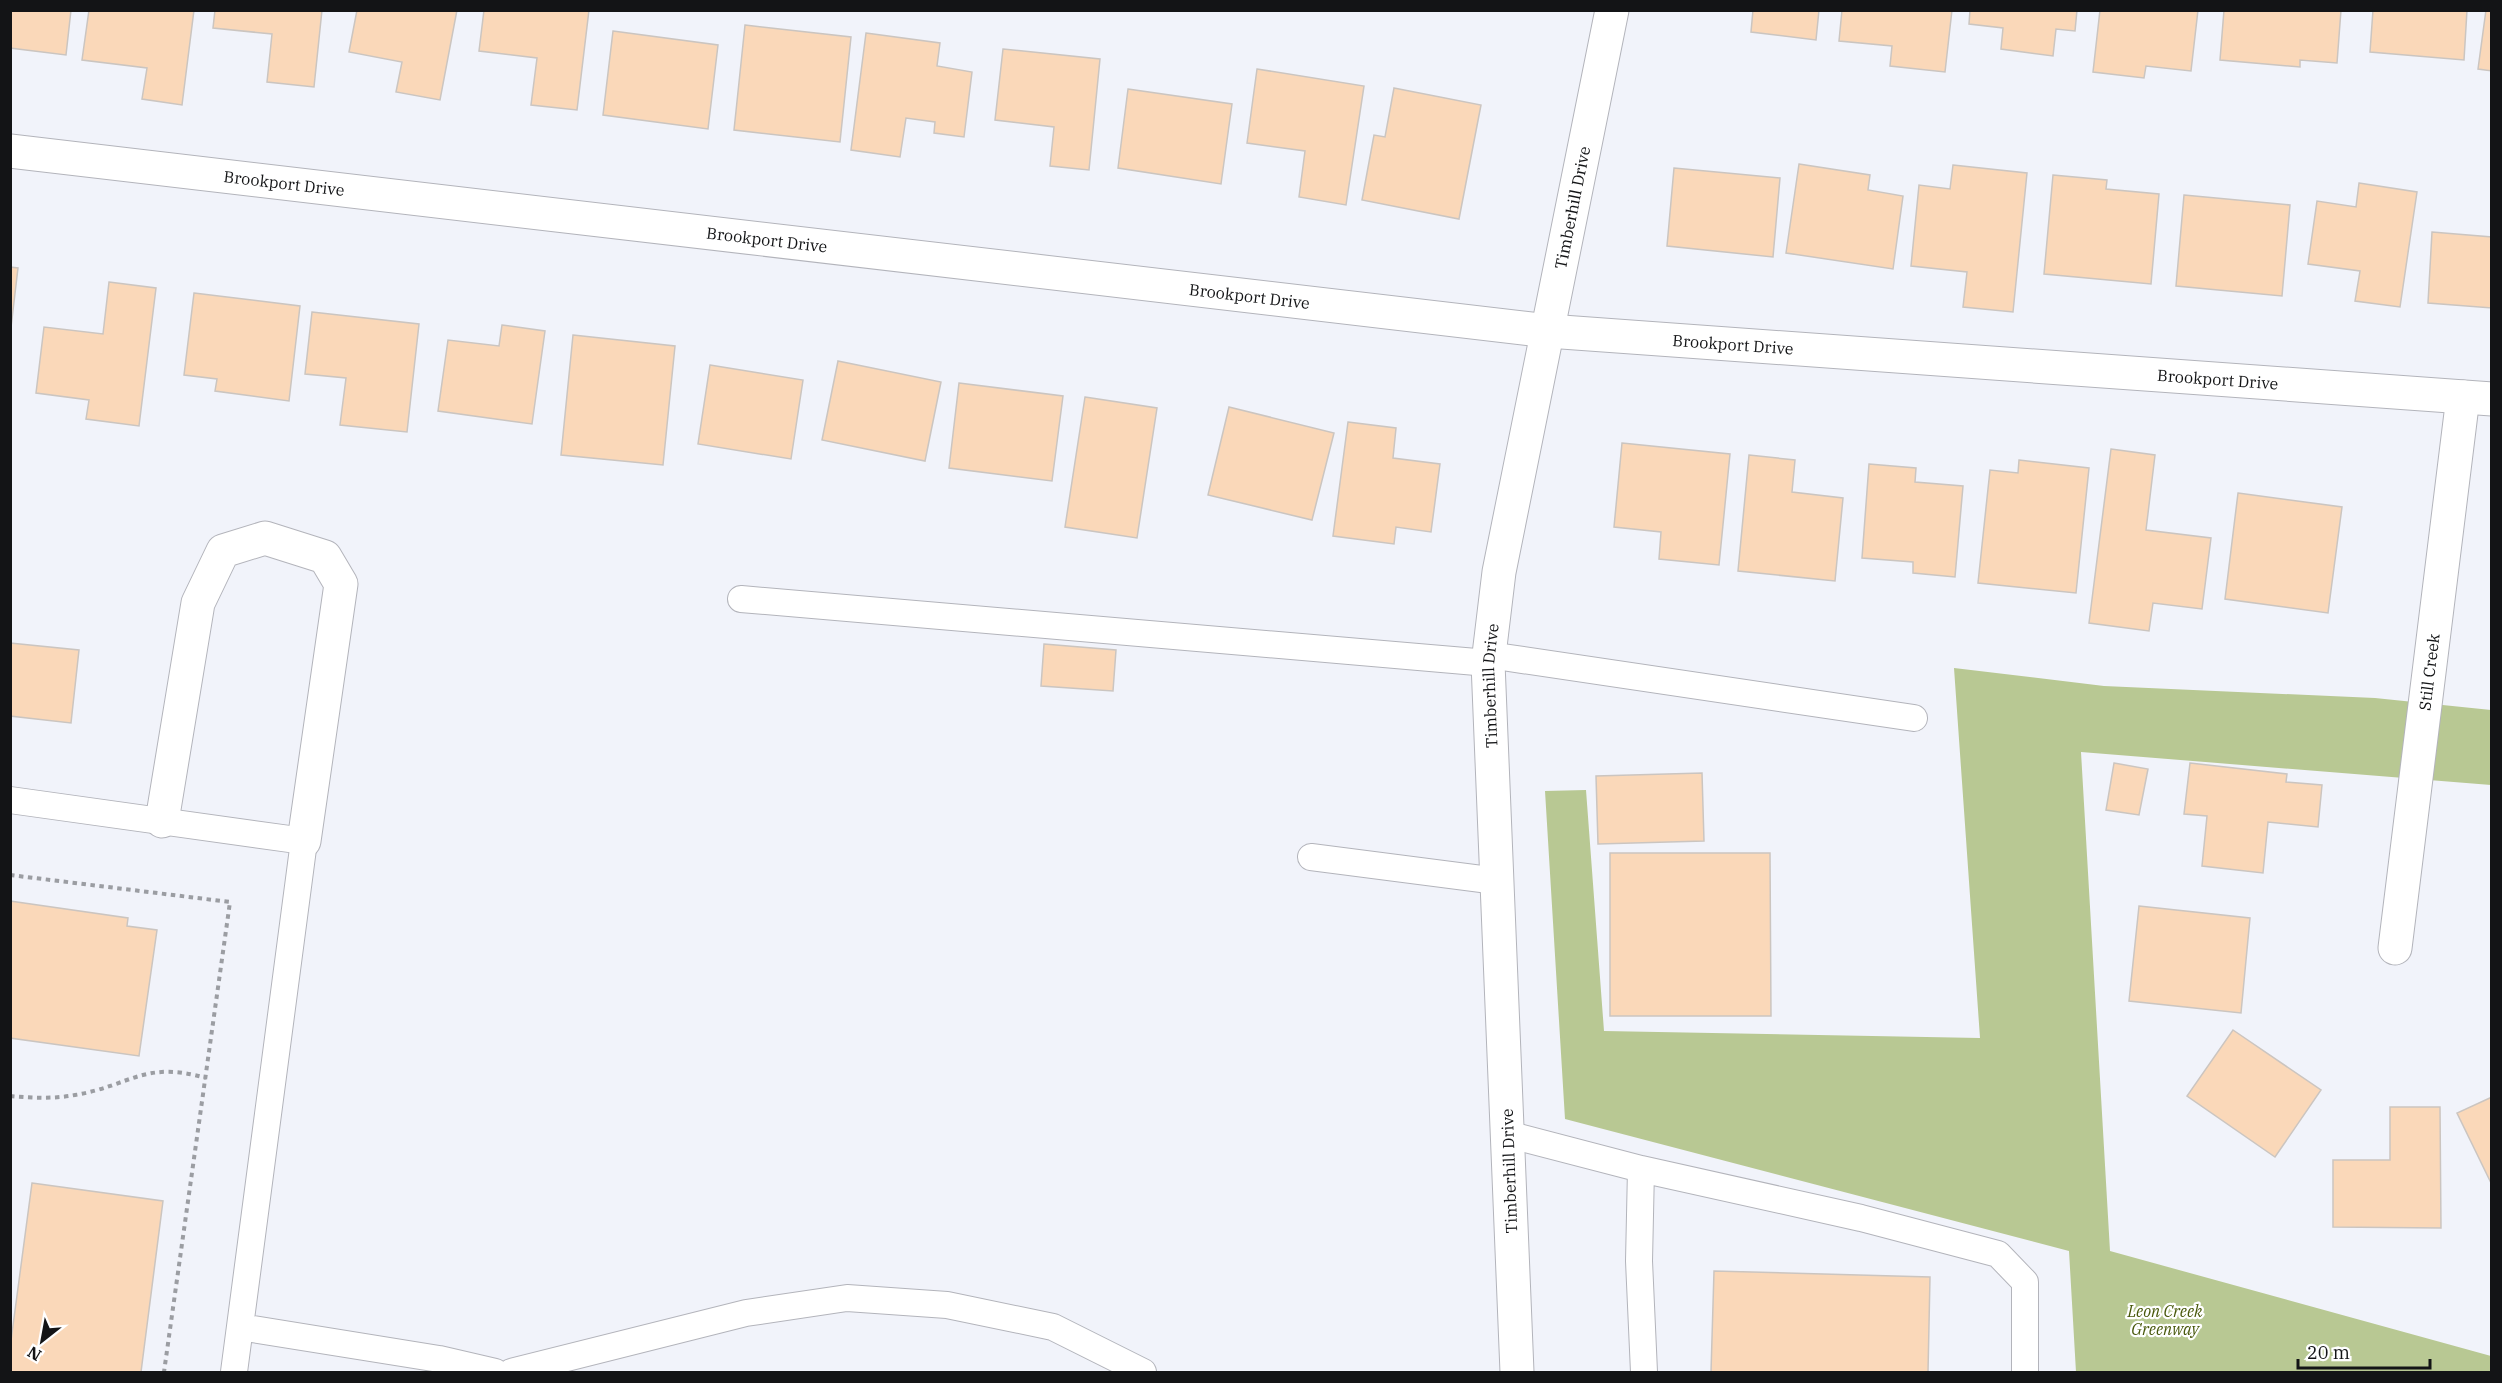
<svg xmlns="http://www.w3.org/2000/svg" width="2502" height="1383" viewBox="0 0 2502 1383" font-family="'IBM Plex Serif',serif">
  <style>
    .green { fill: #b8c893 }
    .building { fill: #fad8b9; stroke: #cbc5c0; stroke-width: 1.5 }
    .lines { fill: none; stroke-linecap: round; stroke-linejoin: round }
    .service-casing { stroke: #b3b4bb; stroke-width: 28 }
    .minor-casing { stroke: #b3b4bb; stroke-width: 35 }
    .tertiary-casing { stroke: #b3b4bb; stroke-width: 35 }
    .path { stroke: #9b9da2; stroke-width: 4; stroke-dasharray: 4.5 4.5; stroke-linecap: butt }
    .service { stroke: #fff; stroke-width: 26 }
    .minor { stroke: #fff; stroke-width: 33 }
    .tertiary { stroke: #fff; stroke-width: 33 }
    .labels { text-anchor: middle; dominant-baseline: central; stroke-width: 4.5; stroke-linejoin: round; paint-order: stroke }
    .street-label { font-size: 16px; fill: #131416; stroke: #fff }
    .park-label { font-size: 16px; font-style: italic; fill: #48580b; stroke: #fff }
  </style>
  <rect width="100%" height="100%" fill="#f1f3fa"/>
  <path class="green" d="M1954 668 2104 686 2375 698 2491 710V785L2081 752 2110 1251 2491 1356V1372H2076L2069 1251 1565 1119 1545 791 1586 790 1604 1031 1980 1038Z"/>
  <path class="building" d="M10 10H71L66 55 10 48Z
    M89 10H194L182 105 142 99 147 68 82 60Z
    M215 10H322L314 87 267 82 272 34 213 28Z
    M357 10H457L440 100 396 92 402 62 349 52Z
    M484 10H589L577 110 531 105 537 58 479 51Z
    M1753 10H1819L1816 40 1751 32Z
    M1842 10H1952L1945 72 1890 66 1892 46 1839 41Z
    M1970 10H2077L2075 31 2056 29 2053 56 2001 49 2003 28 1969 24Z
    M2100 10H2198L2191 71 2146 66 2144 78 2093 72Z
    M2224 10H2341L2337 63 2300 60V67L2220 60Z
    M2373 10H2467L2464 60 2370 52Z
    M2486 10H2492V71L2478 69Z
    M745 25 851 37 840 142 734 130Z
    M613 31 718 45 708 129 603 115Z
    M866 33 940 43 937 66 972 72 964 137 934 133 935 122 906 118 900 157 851 150Z
    M1003 49 1100 59 1089 170 1050 166 1054 127 995 120Z
    M1257 69 1364 86 1346 205 1299 197 1305 151 1247 143Z
    M1394 88 1481 105 1459 219 1362 200 1374 135 1385 137Z
    M1128 89 1232 104 1221 184 1118 168Z
    M1799 164 1870 175 1868 190 1903 196 1893 269 1786 253Z
    M1953 165 2027 173 2013 312 1963 307 1967 272 1911 266 1919 185 1950 189Z
    M1674 168 1780 178 1773 257 1667 246Z
    M2053 175 2107 180 2106 189 2159 194 2151 284 2044 274Z
    M2359 183 2417 192 2400 307 2355 301 2360 271 2308 264 2317 201 2356 207Z
    M2184 195 2290 205 2282 296 2176 286Z
    M2432 232 2492 237V308L2428 303Z
    M10 267 18 268 10 336Z
    M109 282 156 288 139 426 86 419 89 400 36 393 44 327 103 334Z
    M194 293 300 306 289 401 215 391 217 379 184 375Z
    M312 312 419 324 407 432 340 425 346 378 305 374Z
    M502 325 545 331 532 424 438 411 448 340 499 346Z
    M573 335 675 346 663 465 561 455Z
    M838 361 941 382 925 461 822 440Z
    M710 365 803 380 791 459 698 444Z
    M959 383 1063 396 1052 481 949 468Z
    M1085 397 1157 408 1137 538 1065 527Z
    M1229 407 1334 433 1312 520 1208 495Z
    M1348 422 1396 428 1393 458 1440 464 1431 532 1396 527 1394 544 1333 536Z
    M1622 443 1730 454 1719 565 1659 559 1661 532 1614 527Z
    M2111 449 2155 455 2146 530 2211 538 2202 609 2153 603 2149 631 2089 623Z
    M1749 455 1795 460 1792 492 1843 498 1835 581 1738 571Z
    M2019 460 2089 468 2076 593 1978 583 1990 470 2018 473Z
    M1869 464 1916 468 1915 482 1963 486 1955 577 1913 573V562L1862 558Z
    M2238 493 2342 507 2328 613 2225 599Z
    M10 643 79 650 71 723 10 716Z
    M1044 644 1116 650 1113 691 1041 686Z
    M2114 763 2148 769 2139 815 2106 810Z
    M2190 763 2287 774 2286 782 2322 785 2318 827 2268 822 2263 873 2202 866 2207 816 2184 814Z
    M1702 773 1704 841 1598 844 1596 776Z
    M1610 853H1770L1771 1016H1610Z
    M10 901 128 918 127 926 157 930 139 1056 10 1038Z
    M2139 906 2250 918 2241 1013 2129 1001Z
    M2233 1030 2321 1090 2275 1157 2187 1096Z
    M2492 1097V1185L2457 1113Z
    M2390 1107H2440L2441 1228 2333 1227V1160H2390Z
    M32 1183 163 1201 141 1372H10V1348Z
    M1714 1271 1930 1277 1928 1372H1711Z"/>
  <g class="lines">
    <g class="service-casing">
      <path id="service" d="M741 599 1488 663
        M1489 655 1914 718
        M10 800 304 841 234 1372
        M1311 857 1497 881
        M1507 1134 1641 1169 1639 1261 1644 1372
        M1641 1169 1861 1218 1998 1254 2025 1282V1372
        M240 1327 439 1359 495 1372
        M511 1372 746 1313 847 1298 947 1305 1053 1327 1143 1372"/>
    </g>
    <g class="minor-casing">
      <g id="minor">
        <path id="s1" d="M10 151 1548 331 2492 399"/>
        <path d="M162 821 198 603 223 551 265 538 325 557 341 584 304 841"/>
        <path id="s2" d="M2395 948 2463 397"/>
      </g>
    </g>
    <g class="tertiary-casing">
      <g id="tertiary">
        <path id="s3" d="M1517 1372 1488 663 1499 572 1612 10"/>
      </g>
    </g>
    <path class="path" d="M10 875 230 902 164 1372
      M10 1096C32 1098 54 1099 75 1095 130 1086 144 1060 206 1078"/>
    <use href="#service" class="service"/>
    <use href="#minor" class="minor"/>
    <use href="#tertiary" class="tertiary"/>
  </g>
  <g class="labels">
    <g class="street-label">
      <text stroke="none"><textPath href="#s1" startOffset="276">Brookport Drive</textPath></text>
      <text stroke="none"><textPath href="#s3" startOffset="1173">Timberhill Drive</textPath></text>
      <text stroke="none"><textPath href="#s1" startOffset="762">Brookport Drive</textPath></text>
      <text stroke="none"><textPath href="#s1" startOffset="1248">Brookport Drive</textPath></text>
      <text stroke="none"><textPath href="#s1" startOffset="1734">Brookport Drive</textPath></text>
      <text stroke="none"><textPath href="#s1" startOffset="2220">Brookport Drive</textPath></text>
      <text stroke="none"><textPath href="#s2" startOffset="278">Still Creek</textPath></text>
      <text stroke="none"><textPath href="#s3" startOffset="687">Timberhill Drive</textPath></text>
      <text transform="translate(1509 1171) rotate(-92)">Timberhill Drive</text>
    </g>
    <g class="park-label">
      <text x="2165" y="1311">Leon Creek<tspan x="2165" dy="18">Greenway</tspan></text>
    </g>
  </g>
  <rect width="2502" height="1383" fill="none" stroke="#131416" stroke-width="24"/>
  <g transform="translate(42 1341) rotate(211)" stroke="#ffffff" stroke-width="4.5" paint-order="stroke">
  <path d="M0-4.5L10 22L0 15L-10 22Z" fill="#131416"/>
  <text y="-9" font-size="16" font-weight="bold" text-anchor="middle" fill="#131416">N</text>
  </g>
  <path d="M2298 1359v9h132v-9" fill="none" stroke="#131416" stroke-width="3"/>
  <text x="2307" y="1359" font-size="18" fill="#131416" stroke="#ffffff" stroke-width="4.5" paint-order="stroke">20 m</text>
</svg>
